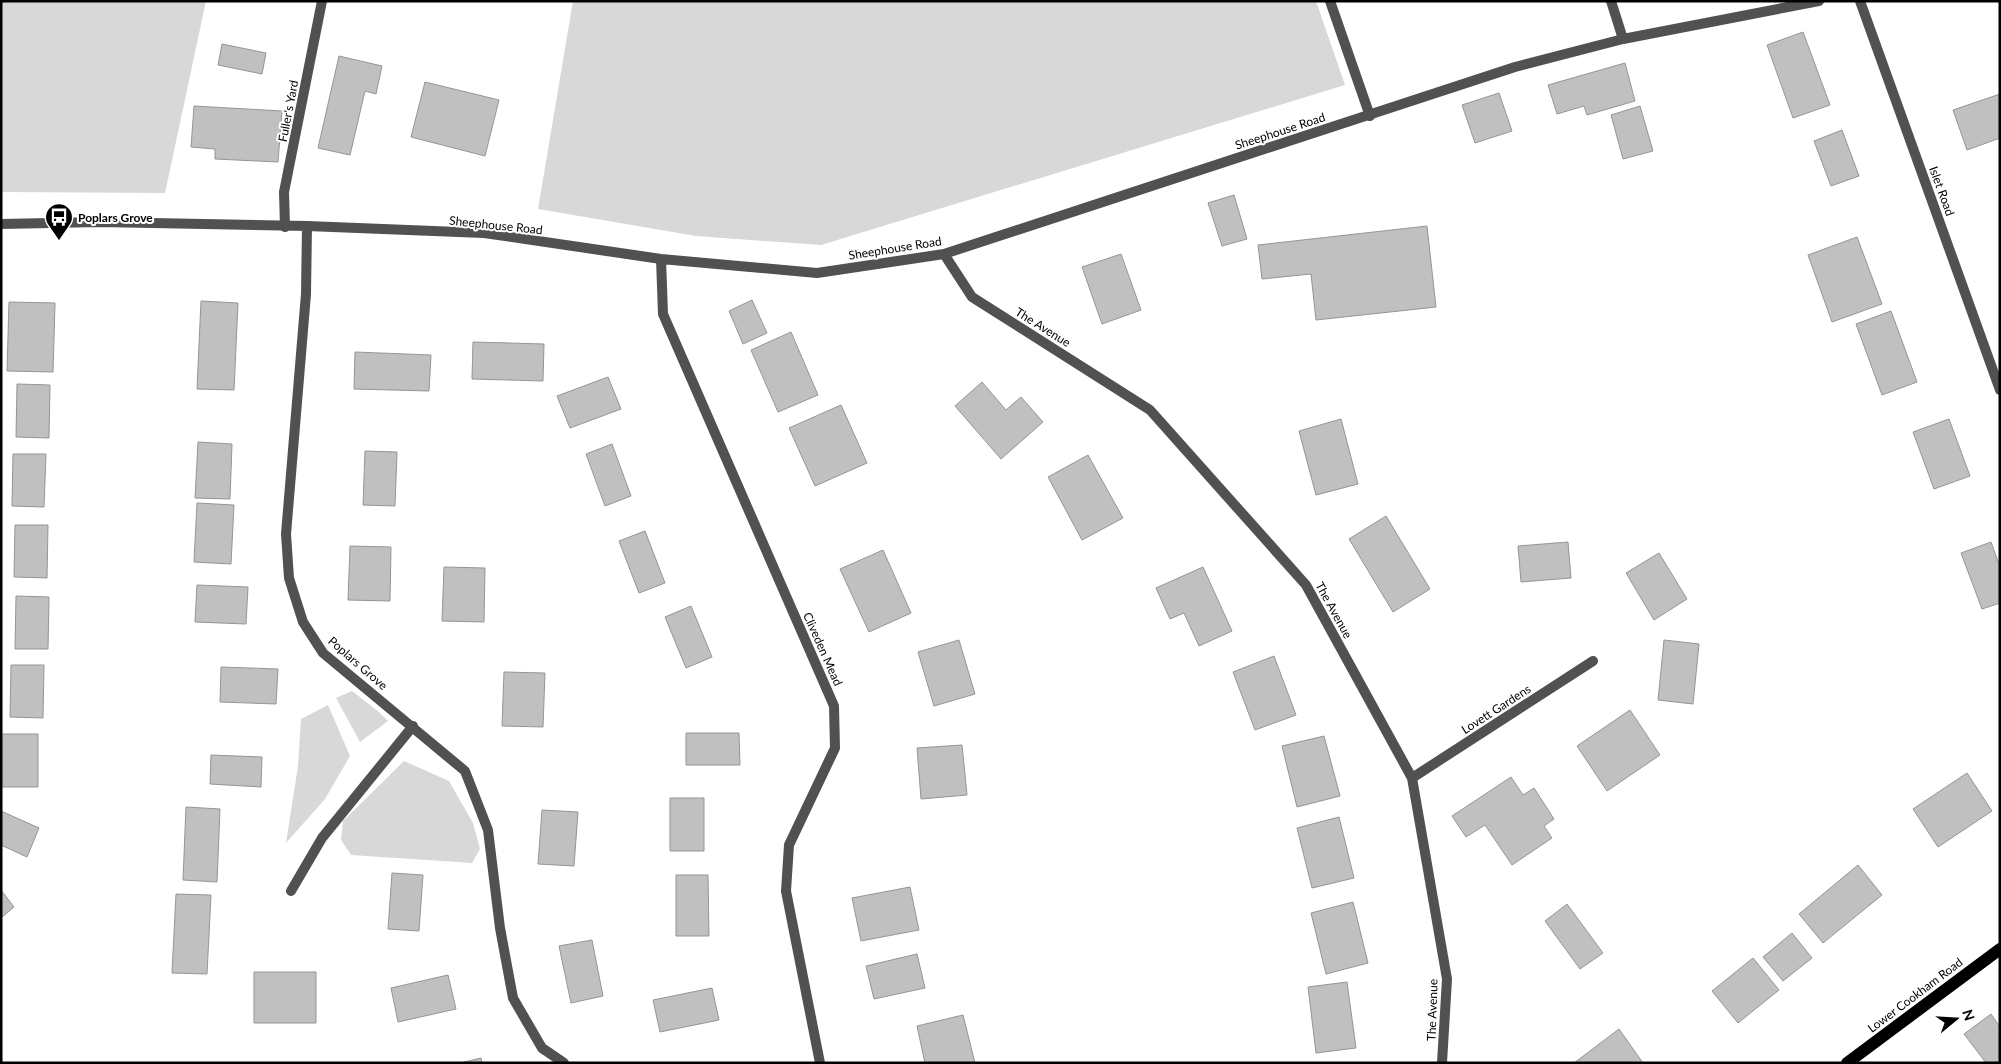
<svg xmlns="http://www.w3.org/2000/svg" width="2001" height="1064" viewBox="0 0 2001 1064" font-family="Lato,sans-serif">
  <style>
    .green { fill: #d8d8d8 }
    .building { fill: #c0c0c0; stroke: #959595 }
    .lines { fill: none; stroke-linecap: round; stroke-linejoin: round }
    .lane { stroke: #515151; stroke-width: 10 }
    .street { stroke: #515151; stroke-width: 10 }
    .primary { stroke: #000; stroke-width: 12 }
    .labels { text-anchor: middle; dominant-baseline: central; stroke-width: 4; stroke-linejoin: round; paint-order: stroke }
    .street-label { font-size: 12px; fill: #000; stroke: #fff }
    .poi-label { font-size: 12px; font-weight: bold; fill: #000; stroke: #fff; text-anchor: start }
  </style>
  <rect width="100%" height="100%" fill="#fff"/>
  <path class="green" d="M1 1H206L165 193 1 192Z
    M573 1H1316L1345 85 821 245 696 236 538 209Z
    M352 691 379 712 388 721 360 742 336 698Z
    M328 705 350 756 325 799 286 843 298 766 301 719Z
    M404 761 449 781 473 823 480 849 472 863 351 855 341 840 343 821Z"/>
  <path class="building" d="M1803 32 1830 105 1793 118 1767 45Z
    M222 44 266 53 262 74 218 65Z
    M339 56 382 66 376 94 365 91 350 155 318 148Z
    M1625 63 1635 101 1587 115 1584 106 1557 114 1548 85Z
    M425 82 499 100 485 156 411 137Z
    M1499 93 1512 131 1475 143 1462 105Z
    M2000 94V138L1967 150 1953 110Z
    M194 106 282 111 278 162 215 159V149L191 147Z
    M1640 106 1653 151 1623 159 1611 115Z
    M1842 130 1859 176 1831 186 1814 141Z
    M1234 195 1247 239 1222 246 1208 203Z
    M1427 226 1436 307 1316 320 1311 274 1262 279 1258 245Z
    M1857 237 1882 304 1832 322 1808 255Z
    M1121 254 1141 310 1102 324 1082 267Z
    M752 300 767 333 743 344 729 311Z
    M201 301 238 303 234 390 197 389Z
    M9 302 55 303 53 372 7 371Z
    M1891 311 1917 382 1882 395 1856 324Z
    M791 332 818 395 778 412 751 350Z
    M473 342 544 344 543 381 472 379Z
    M355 352 431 355 429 391 354 389Z
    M608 377 621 409 570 428 557 396Z
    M982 382 1006 410 1021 397 1043 422 1001 459 955 406Z
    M17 384 50 385 49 438 16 437Z
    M841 405 867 463 815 486 789 428Z
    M1341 419 1358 484 1316 495 1299 431Z
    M1949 419 1970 476 1934 489 1913 432Z
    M198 442 232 444 230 499 195 498Z
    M612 444 631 496 605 506 586 454Z
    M365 451 397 452 395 506 363 505Z
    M13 454H46L44 507 12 506Z
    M1088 455 1123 518 1082 540 1048 477Z
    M197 503 234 505 231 564 194 562Z
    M1386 516 1430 589 1393 612 1349 539Z
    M15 525H48L47 578 14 577Z
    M645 531 665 583 639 593 619 541Z
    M1568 542 1571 578 1521 582 1518 546Z
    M1991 542 2000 567V603L1982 609 1961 553Z
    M350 546 391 547 390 601 348 600Z
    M883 550 911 613 869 632 840 569Z
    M1659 553 1687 599 1654 620 1626 573Z
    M444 567 485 568 484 622 442 621Z
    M1203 567 1232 631 1199 646 1184 613 1170 619 1156 588Z
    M197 585 248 587 246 624 195 622Z
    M16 596 49 597 48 649H15Z
    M691 606 712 657 686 668 665 617Z
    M959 640 975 694 934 706 918 652Z
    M1664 640 1699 644 1693 704 1658 700Z
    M1274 656 1296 715 1255 730 1233 672Z
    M11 665H44L43 718 10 717Z
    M221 667 278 669 276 704 220 702Z
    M504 672 545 673 543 727 502 726Z
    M1630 710 1660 755 1607 791 1577 746Z
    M686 733H739L740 765H686Z
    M1 734H38V787H1Z
    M1324 736 1340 796 1297 807 1282 746Z
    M962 745 967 795 921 799 917 748Z
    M211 755 262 757 261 787 210 784Z
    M1967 773 1992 811 1938 847 1913 809Z
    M1511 777 1523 795 1534 788 1554 819 1544 826 1552 838 1512 865 1485 825 1466 837 1452 816Z
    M670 798H704V851H670Z
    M186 807 220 809 217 882 183 880Z
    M542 810 578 812 574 866 538 864Z
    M1 811 39 828 27 857 1 845Z
    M1339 817 1354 878 1312 888 1297 828Z
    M1858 865 1882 895 1823 943 1799 914Z
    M392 873 423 875 419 931 388 929Z
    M676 875H708L709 936H676Z
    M910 887 919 930 861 941 852 898Z
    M1 890 14 907 1 918Z
    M176 894 211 895 207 974 172 973Z
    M1353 902 1368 963 1326 974 1311 913Z
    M1567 904 1603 953 1580 969 1545 921Z
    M1792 933 1812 958 1783 981 1763 957Z
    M592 940 603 996 571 1003 559 946Z
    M917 954 925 988 874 999 866 966Z
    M1753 958 1779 990 1738 1023 1712 991Z
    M254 972H316V1023H254Z
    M448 975 456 1009 398 1022 391 988Z
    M1347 982 1356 1048 1316 1053 1308 987Z
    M712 988 719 1020 660 1032 653 1000Z
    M1991 1014 2000 1027V1063H1986L1964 1034Z
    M963 1015 975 1063H925L917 1026Z
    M1619 1029 1643 1063H1574Z
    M481 1058 482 1063H460Z"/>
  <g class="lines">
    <path class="lane" d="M1330 1 1370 116
      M1611 1 1623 39
      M285 227 284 192 322 1"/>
    <path class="street" d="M1860 1 2000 390
      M1 224 100 222 307 226 484 233 661 259 817 273 944 254 1515 67 1623 39 1819 1
      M307 226 306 294 286 534 289 578 303 622 323 653 465 771 488 830 500 928 513 998 542 1048 564 1063
      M944 254 972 297 1150 410 1306 585 1412 778 1447 979 1442 1063
      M661 259 663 314 834 706 835 748 789 845 786 891 820 1063
      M1412 778 1593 661
      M291 891 322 838 413 726"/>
    <path class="primary" d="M1847 1063 2000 949"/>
  </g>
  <defs>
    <g id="bus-pin" transform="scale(1.4375)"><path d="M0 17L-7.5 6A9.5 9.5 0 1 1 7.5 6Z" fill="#000" stroke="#fff"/><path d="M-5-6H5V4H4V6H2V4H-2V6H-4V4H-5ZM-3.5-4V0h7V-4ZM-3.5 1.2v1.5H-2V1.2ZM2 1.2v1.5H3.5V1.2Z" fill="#fff"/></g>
  </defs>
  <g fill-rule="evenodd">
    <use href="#bus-pin" x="59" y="217"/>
  </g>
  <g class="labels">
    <g class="street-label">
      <text transform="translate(288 111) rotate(-79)">Fuller's Yard</text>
      <text transform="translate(1280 131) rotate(-18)">Sheephouse Road</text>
      <text transform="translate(1942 191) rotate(70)">Islet Road</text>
      <text transform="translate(496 225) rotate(6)">Sheephouse Road</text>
      <text transform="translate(895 248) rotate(-9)">Sheephouse Road</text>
      <text transform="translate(1043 327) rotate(32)">The Avenue</text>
      <text transform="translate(1334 610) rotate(61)">The Avenue</text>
      <text transform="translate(823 649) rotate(66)">Cliveden Mead</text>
      <text transform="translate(358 663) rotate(41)">Poplars Grove</text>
      <text transform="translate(1496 709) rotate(-33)">Lovett Gardens</text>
      <text transform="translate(1915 995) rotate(-37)">Lower Cookham Road</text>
      <text transform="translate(1432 1010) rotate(-88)">The Avenue</text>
    </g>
    <g class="poi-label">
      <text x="78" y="217">Poplars Grove</text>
    </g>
  </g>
  <rect width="2001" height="1064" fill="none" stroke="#000000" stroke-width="5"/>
  <g transform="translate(1956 1019) rotate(72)" stroke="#ffffff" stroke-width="4" paint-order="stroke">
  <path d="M0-4L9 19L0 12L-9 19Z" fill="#000000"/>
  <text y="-8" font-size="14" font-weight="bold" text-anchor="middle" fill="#000000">N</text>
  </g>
</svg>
